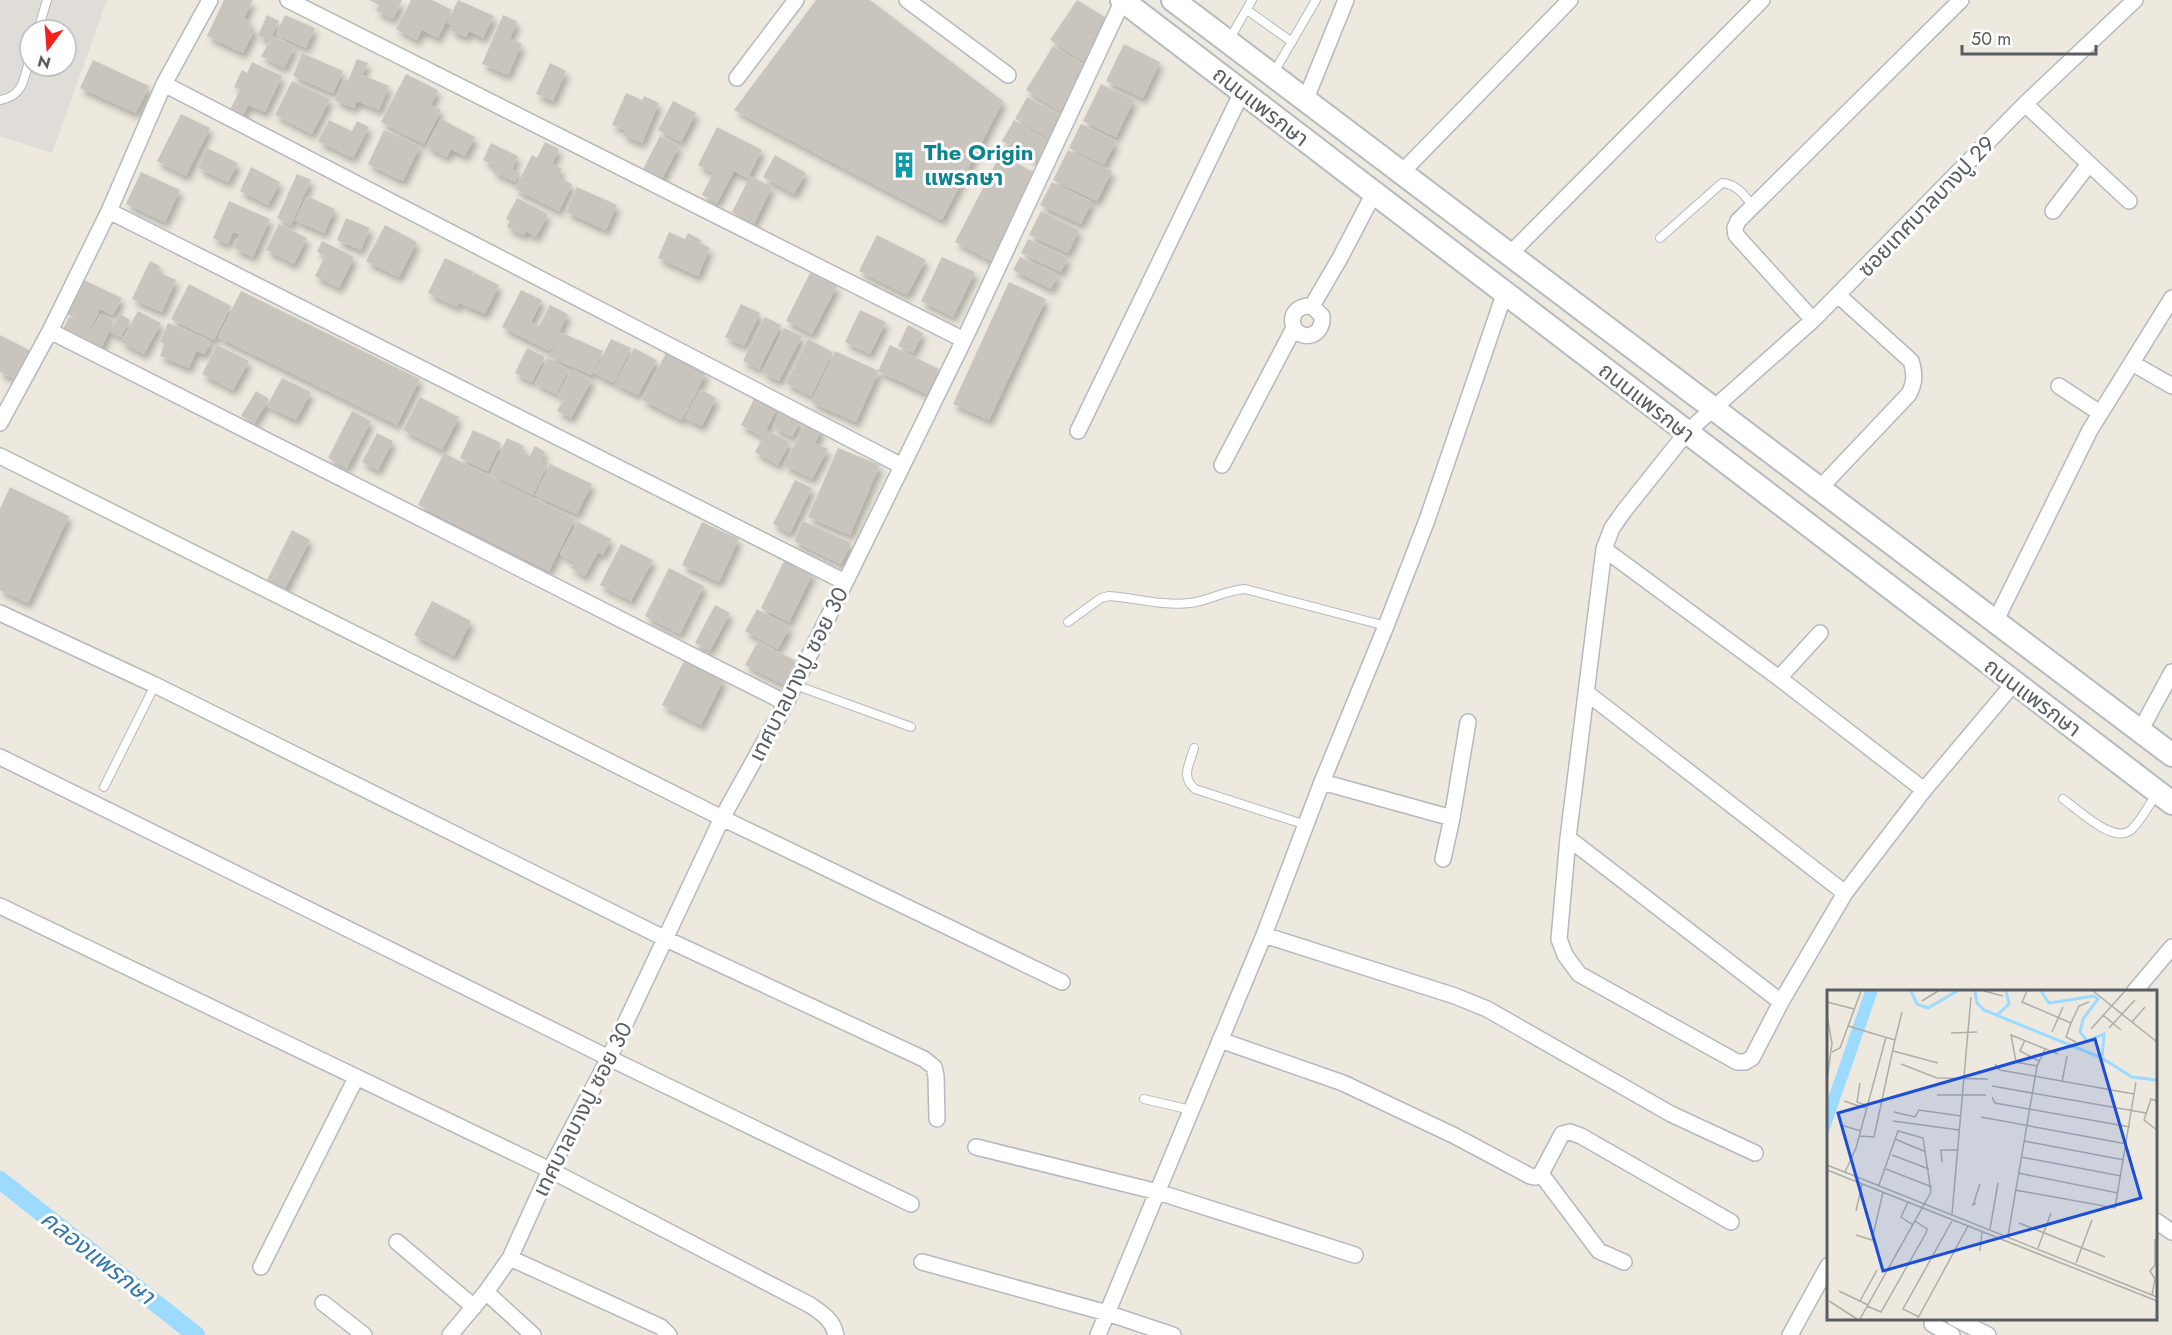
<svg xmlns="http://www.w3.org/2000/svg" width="2172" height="1335" viewBox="0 0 2172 1335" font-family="Jost,'Noto Sans Thai',sans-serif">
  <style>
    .industrial { fill: #e0dcd7; fill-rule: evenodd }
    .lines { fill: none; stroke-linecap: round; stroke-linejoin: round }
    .canal { stroke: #9cdaff; stroke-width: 18 }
    .building { fill: #c9c5be; filter: url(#shadow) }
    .service-casing { stroke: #b5b8bd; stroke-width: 10 }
    .minor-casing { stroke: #b5b8bd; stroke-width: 18 }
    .secondary-casing { stroke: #b5babf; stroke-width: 26 }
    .service { stroke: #fff; stroke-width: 8 }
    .minor { stroke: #fff; stroke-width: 15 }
    .secondary { stroke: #fff; stroke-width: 22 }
    .labels { text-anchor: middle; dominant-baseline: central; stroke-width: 6; stroke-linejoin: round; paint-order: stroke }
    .street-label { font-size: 22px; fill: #585d61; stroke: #fff }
    .culture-label { font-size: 22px; font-weight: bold; fill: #0d838f; stroke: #fff; text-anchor: start }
    .water-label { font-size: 24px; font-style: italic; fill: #3276ae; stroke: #fff }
    .inset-river { fill: none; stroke: #9cdaff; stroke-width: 3 }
    .inset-road { fill: none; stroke: #adada9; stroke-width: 1.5 }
    .view { fill: #1d4ed8; fill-opacity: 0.15; stroke: #1d4ed8; stroke-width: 3 }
    .inset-edge { fill: none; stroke: #585d61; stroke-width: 3 }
  </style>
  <defs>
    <filter id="shadow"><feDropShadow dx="3.5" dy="6" stdDeviation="3" flood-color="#0004"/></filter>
  </defs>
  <rect width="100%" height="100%" fill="#ede9df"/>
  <path class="industrial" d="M0 0H107L52 153 0 136ZM30 30H66V66H30Z"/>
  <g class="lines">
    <path class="canal" d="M0 1180 196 1335"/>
  </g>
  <path class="building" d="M224 0H253L244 18 250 21 248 25 255 29 243 53 207 36Z
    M369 0H402L393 19 376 11 379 5Z
    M411 0H432L452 10 438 38 422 30 417 40 396 29Z
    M458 0 494 16 483 38 469 31 466 37 450 30 452 25 447 23Z
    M816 0H870L1003 101 942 220 734 110Z
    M1077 0 1110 20 1083 61 1050 40Z
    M267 15 279 21 272 36 295 47 284 68 261 56 270 41 258 35Z
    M285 15 315 28 306 48 276 34Z
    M503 15 517 21 510 39 522 44 508 75 482 64Z
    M1124 44 1160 62 1143 98 1106 81Z
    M1053 46 1088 67 1060 111 1026 90Z
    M302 53 343 71 333 93 293 76Z
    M357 59 368 63 362 75 389 86 379 110 357 101 354 108 335 100 344 79 348 81Z
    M93 60 149 86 136 113 80 88Z
    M252 62 282 76 265 112 248 105 243 116 230 110 240 90 234 87 242 70 247 73Z
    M550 63 566 71 553 101 536 94Z
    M406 74 438 90 431 105 441 110 424 144 381 122Z
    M292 81 330 99 312 134 275 115Z
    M1101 84 1134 100 1116 137 1083 121Z
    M626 93 642 100 644 96 659 103 642 143 623 135 625 130 612 125Z
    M1027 97 1061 116 1049 138 1015 119Z
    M673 101 696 113 681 142 658 130Z
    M181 114 210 128 186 176 157 161Z
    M441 119 475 137 465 156 451 149 447 157 426 146Z
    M329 120 352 131 357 121 369 127 353 158 318 141Z
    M1014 120 1050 141 1038 161 1002 141Z
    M1081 124 1116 141 1104 165 1069 148Z
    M717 127 762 150 748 178 734 171 717 203 702 195 713 173 698 165Z
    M384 130 420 146 403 181 368 164Z
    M660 136 679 146 662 179 643 169Z
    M545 142 559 149 552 164 562 169 558 177 572 184 559 211 515 189 532 155 537 158Z
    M491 143 518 156 512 169 520 173 515 182 492 171 494 165 483 160Z
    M207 148 238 163 228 182 198 168Z
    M1068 150 1112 171 1097 201 1053 180Z
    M775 155 806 173 794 194 763 177Z
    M1000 155 1036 173 991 261 955 242Z
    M251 167 280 182 268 205 240 191Z
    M141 172 180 190 165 222 126 204Z
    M297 174 311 180 291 225 277 218Z
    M750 176 772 187 754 224 732 212Z
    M1052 182 1092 202 1081 224 1040 205Z
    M577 187 617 205 606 230 566 212Z
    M307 196 335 209 324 233 295 220Z
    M517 198 548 214 536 237 526 231 524 235 507 227 510 221 506 219Z
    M229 201 270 219 253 257 234 248 240 234 233 232 228 244 213 238Z
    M1041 211 1079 230 1068 253 1029 235Z
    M346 218 370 228 361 250 337 240Z
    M279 224 307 238 294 264 266 250Z
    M385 225 417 242 399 277 366 261Z
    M669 232 685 239 688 233 701 240 700 243 710 248 698 276 658 258Z
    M877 235 926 260 907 295 859 271Z
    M1028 239 1068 258 1061 272 1021 253Z
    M322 241 354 257 339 288 315 276 325 256 317 252Z
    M942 257 975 272 953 317 921 301Z
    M1020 257 1058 275 1051 289 1013 270Z
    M445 258 474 272 457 307 428 293Z
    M150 261 160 266 157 272 176 280 162 312 132 299Z
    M475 273 499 285 485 314 460 303Z
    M810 273 837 286 812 334 786 321Z
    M84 280 122 298 113 315 100 309 92 326 67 314Z
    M1009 282 1046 299 989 420 953 404Z
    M189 284 231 306 214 340 171 319Z
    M521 290 542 300 531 322 539 326 550 305 568 314 550 351 502 327Z
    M241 291 420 379 397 425 218 337Z
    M741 304 760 313 744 346 725 337Z
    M860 310 886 322 870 354 845 342Z
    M138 311 161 323 144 354 121 342Z
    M100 314 114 320 101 349 62 331 69 317 93 328Z
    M120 314 130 320 121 337 110 332Z
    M765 317 781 325 759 369 743 361Z
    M168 323 211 341 205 354 196 351 189 368 160 356 164 344 160 342Z
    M908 325 923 333 913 353 898 346Z
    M784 328 802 336 779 381 762 372Z
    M560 332 603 351 592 375 549 357Z
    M0 335 31 351 16 380 0 372Z
    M611 339 631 348 614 383 594 373Z
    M808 339 833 352 811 396 786 383Z
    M217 345 249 361 233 390 202 374Z
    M890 345 939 369 927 394 878 371Z
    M527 348 545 357 532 382 515 373Z
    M634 348 657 360 638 395 615 384Z
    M835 351 879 371 856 422 811 402Z
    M666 353 706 373 682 420 642 400Z
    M548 358 569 369 556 394 535 383Z
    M572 369 592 380 571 418 557 411 564 399 557 396Z
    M282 378 311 392 296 420 267 406Z
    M700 389 716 398 702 426 685 418Z
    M256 391 269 399 254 424 241 416Z
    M756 395 778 406 766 430 790 442 778 465 755 452 763 437 741 425Z
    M420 397 459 417 442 450 403 430Z
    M352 411 371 421 347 468 328 458Z
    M781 411 801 420 792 437 773 427Z
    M807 421 822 429 815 443 828 449 812 479 784 465Z
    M473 430 501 443 488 471 460 458Z
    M377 433 393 441 378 470 362 462Z
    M507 438 524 446 521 452 530 456 535 446 545 452 541 460 548 463 533 495 490 474Z
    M838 448 880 465 850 535 808 517Z
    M444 453 575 519 549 571 418 505Z
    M550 464 592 484 577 514 535 495Z
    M795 480 812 488 790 533 773 524Z
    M10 487 69 516 28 603 0 590V509Z
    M803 521 851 543 841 564 794 541Z
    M578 522 611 539 603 555 598 552 585 576 571 568 574 562 560 554Z
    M702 522 739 539 719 582 682 565Z
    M292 530 310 540 284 591 266 582Z
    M621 544 653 560 631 601 600 585Z
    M785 559 813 573 789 622 761 608Z
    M669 568 704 586 680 634 645 616Z
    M432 601 471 621 454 656 414 635Z
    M715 605 730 613 710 651 695 643Z
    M757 609 790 627 778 649 745 631Z
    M758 641 796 661 784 685 745 665Z
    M685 659 724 679 701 725 662 705Z"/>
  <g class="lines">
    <g class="service-casing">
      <path id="service" d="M1247 10 1292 42
        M38 30 47 0
        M1229 40 1252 0
        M1273 74 1316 0
        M0 100C24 96 24 78 30 57
        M1660 238 1722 183C1737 184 1744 195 1753 206
        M1068 622 1101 598 1109 596C1136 598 1162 606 1190 603 1209 601 1225 590 1245 589L1386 626
        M795 685 911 727
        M1194 748C1190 764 1180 776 1195 789L1306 825
        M104 787 155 685
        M2063 799C2079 810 2115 846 2132 829 2142 819 2149 805 2157 793
        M1144 1099 1191 1110"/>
    </g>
    <g class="minor-casing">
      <path id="minor" d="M288 0 964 340
        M907 0 1008 75
        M737 78 796 0
        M164 84 902 466
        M1305 101 1346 0
        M2025 104 2129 201
        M1401 173 1570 0
        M109 211 845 582
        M2053 211 2089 164
        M1510 254 1762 0
        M1312 306 1340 258 1374 193
        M1813 320 1736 235 1735 228 1738 221 1961 0
        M50 331 786 703
        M2132 363 2172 386
        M2059 386 2100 413
        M0 423 50 331 109 211 164 84 210 0
        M1078 431 1242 92
        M0 456 722 818 1062 982
        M1222 465 1294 328C1289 314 1298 305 1312 306L1322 316C1324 334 1305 343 1294 328
        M1820 488 1909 394C1915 382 1915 374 1911 361L1838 295
        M1604 549 1779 678 1924 790
        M0 613 155 685 666 939 924 1059 934 1067 936 1076 937 1119
        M1995 622 2090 430 2172 298
        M1779 678 1820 633
        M2014 683 1924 790 1845 893 1781 1002 1752 1058 1745 1062H1737L1579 974 1565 955 1559 939 1568 838 1604 549 1612 528 1624 511 1687 432 1813 320 2025 104 2135 0
        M1587 693 1845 893
        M2140 731 2172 672
        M0 757 609 1058 911 1204
        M1322 782 1452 818 1468 722
        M1568 838 1781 1002
        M1443 859 1452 818
        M0 906 550 1170 810 1305C823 1314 833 1320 836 1335
        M1264 935 1455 996 1487 1009 1671 1114 1755 1153
        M2134 992 2172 947
        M1220 1040 1343 1083 1453 1135 1530 1176 1536 1177 1541 1174 1562 1134 1570 1132 1581 1136 1731 1222
        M976 1147 1158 1192 1355 1255
        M1541 1174 1599 1251 1624 1262
        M2156 1221 2172 1232
        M397 1242 474 1307
        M510 1258 661 1327 669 1335
        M922 1262 1107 1313 1173 1335
        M261 1267 356 1078
        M486 1292 533 1335
        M323 1303 364 1335
        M1954 1318 1988 1335
        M1932 1324 1952 1335
        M450 1335 486 1292 510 1258 550 1170 609 1058 722 818 786 703 964 340 1123 0
        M1098 1335 1264 935 1322 782 1386 626 1427 520 1505 292
        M1790 1335 1828 1266"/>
    </g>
    <g class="secondary-casing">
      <path id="secondary" d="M1122 0 2172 803
        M1173 0 2172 755"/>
    </g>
    <use href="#service" class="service"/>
    <use href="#minor" class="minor"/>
    <use href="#secondary" class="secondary"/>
  </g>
  <defs>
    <g id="building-bare" transform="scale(2.07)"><path d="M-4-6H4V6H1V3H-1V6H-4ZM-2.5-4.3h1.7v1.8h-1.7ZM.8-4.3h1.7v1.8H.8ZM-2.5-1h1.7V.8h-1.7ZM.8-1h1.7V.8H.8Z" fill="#0f9aa8" stroke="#fff" stroke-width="2.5" paint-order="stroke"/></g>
  </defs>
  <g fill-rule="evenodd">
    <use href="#building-bare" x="904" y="165"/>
  </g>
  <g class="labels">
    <g class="street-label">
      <text transform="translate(1261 106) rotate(38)">ถนนแพรกษา</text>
      <text transform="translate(1926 206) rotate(-46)">ซอยเทศบาลบางปู 29</text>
      <text transform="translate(1647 402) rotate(38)">ถนนแพรกษา</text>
      <text transform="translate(798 674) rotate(-63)">เทศบาลบางปู ซอย 30</text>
      <text transform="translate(2033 697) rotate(37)">ถนนแพรกษา</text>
      <text transform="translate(582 1109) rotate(-63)">เทศบาลบางปู ซอย 30</text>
    </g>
    <g class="culture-label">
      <text x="924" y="152">The Origin<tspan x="924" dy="25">แพรกษา</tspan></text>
    </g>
    <g class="water-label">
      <text transform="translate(98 1257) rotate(38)">คลองแพรกษา</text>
    </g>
  </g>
  <g transform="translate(1827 990)">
    <rect width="330" height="330" fill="#ede9df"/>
    <path d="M38 1H51L0 147V111Z" fill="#9cdaff"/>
    <path class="inset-river" d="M84 1 90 14 101 18 130 1M148 1 150 13 157 20 275 68 277 44 260 51 253 42 256 29 271 9 267 6 222 13 214 1M170 25 182 14 179 1M275 68 305 87 330 90"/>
    <path class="inset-road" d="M157 1 176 6M200 1 195 12 244 33 252 16 262 12M266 1 330 52M95 11 111 1M0 12 27 19M276 25 294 40M0 26 5 53 0 90M305 32 318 17M244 33 239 47 249 52M21 36 68 50 47 147 32 146M282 38 308 10M264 39 298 1M225 42 236 17M124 43 150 42M68 50 75 22M198 50 193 61 212 71M66 61 111 73M5 62 13 58 34 1M74 74 110 88 161 89M168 74 173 80 307 104M210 76 189 72 184 45 231 64M235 92 240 66M33 93 30 112 40 116M165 96 319 123M110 105H159M165 107 168 113 303 137M17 111 38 118M330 111 324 109 317 130 330 140M67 122 88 127 92 120 134 126M154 127 300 154M66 131 132 140M14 135 34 141M68 149 99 162M197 151 297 170M65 165 102 179M194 167 294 186M115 172 114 160H130M0 175 330 307M59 179 105 197M0 180 330 311M18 182 29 158 59 47M191 183 291 203M188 200 288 218 309 92M81 212 74 227 86 235M149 213 146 215 153 194M29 221 35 194M125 224 144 7M192 233 278 267M163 239 171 193M29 245 45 250 56 202M181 246 210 76 218 59M211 258 224 223M153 261 155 242M249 273 265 230M12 301 41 315M325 305 328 289 323 281 328 275V249M2 311 30 329M33 311 50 280M40 316 54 322 99 243 100 239 88 231M92 327 76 319 125 231M91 328 141 236M33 329 104 202 96 148 71 141 52 195"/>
    <path class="view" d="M268 49 314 208 56 281 11 123Z"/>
    <rect width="330" height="330" class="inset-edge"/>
  </g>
  <g transform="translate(48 48) rotate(196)"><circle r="28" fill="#ffffff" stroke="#bcbec0" stroke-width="1.5"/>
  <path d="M0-4.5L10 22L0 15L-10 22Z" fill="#f51f1d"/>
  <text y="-9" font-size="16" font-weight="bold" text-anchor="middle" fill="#585d61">N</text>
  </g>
  <path d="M1962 45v9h134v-9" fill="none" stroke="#585d61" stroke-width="3"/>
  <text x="1971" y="45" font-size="18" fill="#585d61" stroke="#ffffff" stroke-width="4.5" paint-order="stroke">50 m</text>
</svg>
